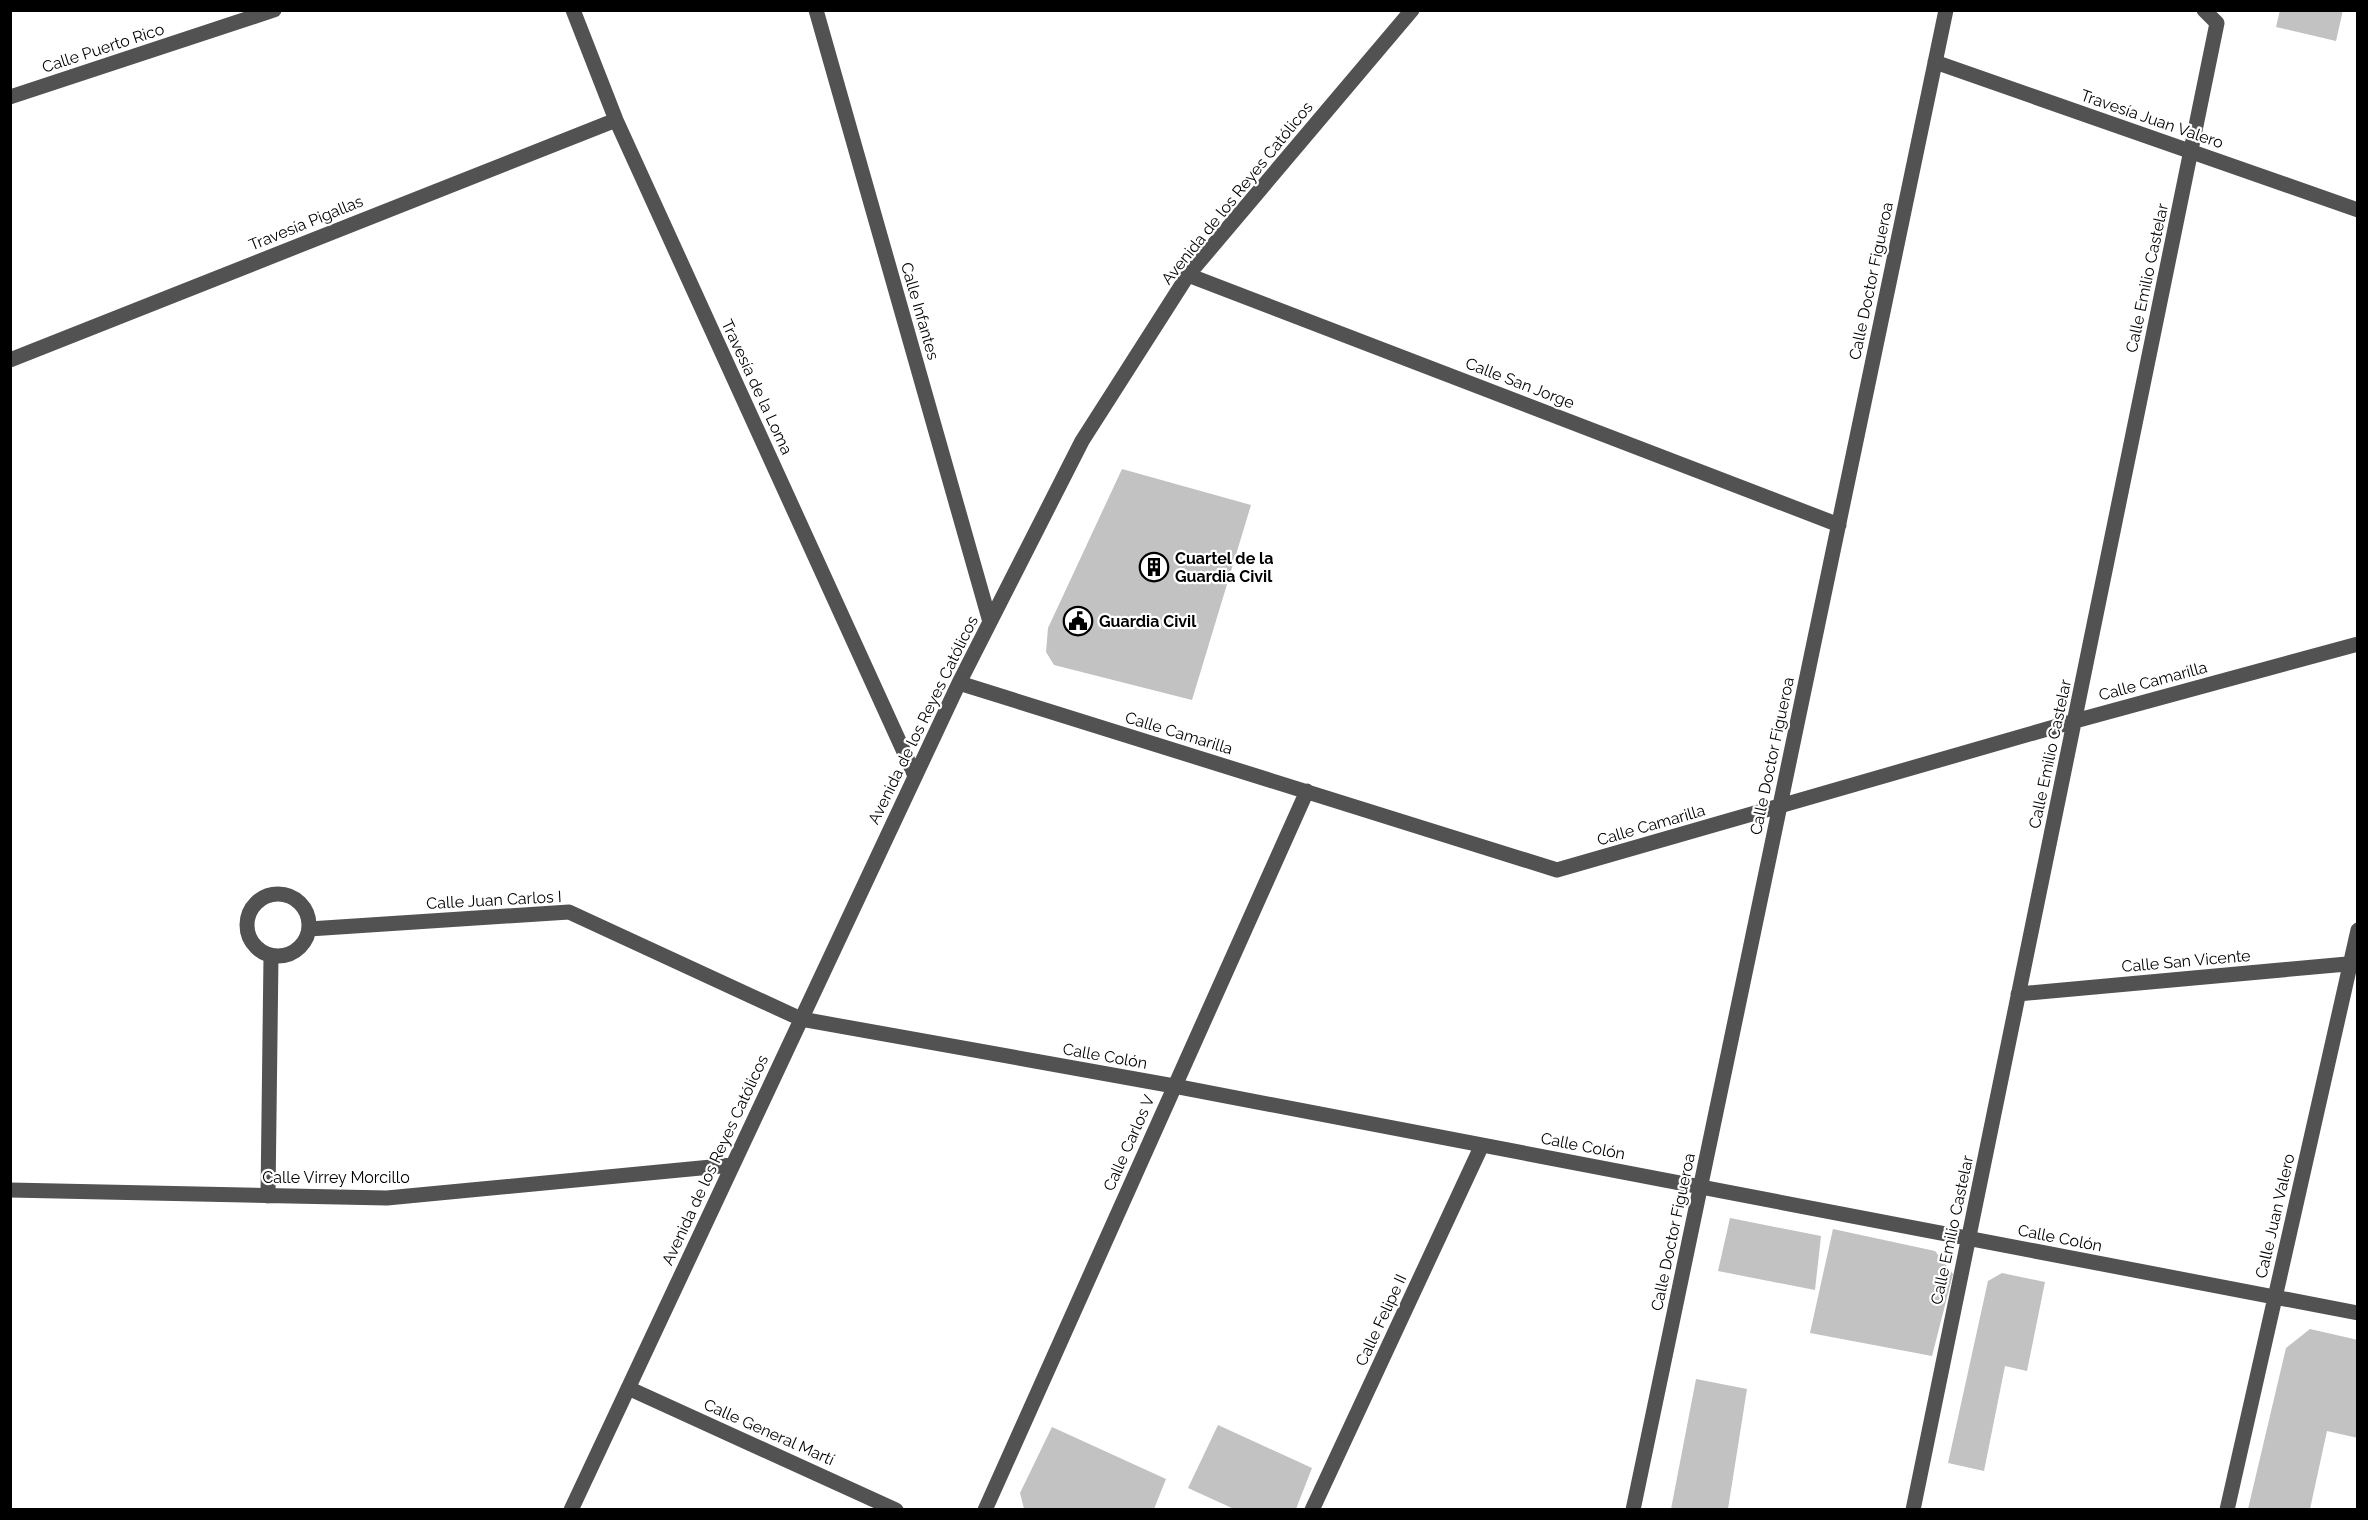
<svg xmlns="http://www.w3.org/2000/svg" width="2368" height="1520" viewBox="0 0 2368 1520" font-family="Raleway,sans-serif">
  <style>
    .building { fill: #c2c2c2 }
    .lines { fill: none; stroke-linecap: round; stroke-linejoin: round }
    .minor { stroke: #525252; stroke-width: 15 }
    .labels { text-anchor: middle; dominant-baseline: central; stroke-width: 4.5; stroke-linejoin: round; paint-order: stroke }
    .street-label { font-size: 16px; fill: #000; stroke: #fff }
    .poi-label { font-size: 16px; font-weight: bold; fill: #000; stroke: #fff; text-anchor: start }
  </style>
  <rect width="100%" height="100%" fill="#fff"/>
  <path class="building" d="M2280 10H2343L2336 41 2276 27Z
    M1122 469 1251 505 1192 700 1054 665 1046 652 1048 628Z
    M1730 1218 1821 1236 1815 1290 1718 1271Z
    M1833 1229 1935 1251 1953 1274 1932 1356 1810 1333Z
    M2002 1273 2045 1282 2027 1371 2005 1366 1984 1471 1948 1463 1988 1281Z
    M2310 1329 2358 1340V1438L2327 1431 2310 1509H2248L2286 1348Z
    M1696 1379 1747 1389 1728 1509H1671Z
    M1218 1425 1312 1468 1296 1509H1234L1188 1488Z
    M1052 1427 1166 1479 1154 1509H1024L1020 1493Z"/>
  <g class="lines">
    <path class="minor" d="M573 10 616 120 915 776
      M816 10 990 622
      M1935 62 2358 210
      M10 97 274 10
      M1188 275 1839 525
      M10 360 616 120
      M959 683 1557 870 2075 721 2358 644
      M247 925a31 31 0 1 1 62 0a31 31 0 1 1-62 0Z
      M309 929 569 912 801 1019 1174 1086 2358 1313
      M2018 994 2358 963
      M10 1190 387 1198 732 1165
      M268 1196 271 956
      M628 1388 896 1510
      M571 1510 959 683 1082 441 1188 275 1412 10
      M985 1510 1307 791
      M1312 1510 1482 1145
      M1633 1510 1946 10
      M1913 1510 2217 23 2204 10
      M2227 1510 2358 930"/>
  </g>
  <defs>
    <g id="building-ring" transform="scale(1.5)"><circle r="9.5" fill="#fff" stroke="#000" stroke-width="1.5"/><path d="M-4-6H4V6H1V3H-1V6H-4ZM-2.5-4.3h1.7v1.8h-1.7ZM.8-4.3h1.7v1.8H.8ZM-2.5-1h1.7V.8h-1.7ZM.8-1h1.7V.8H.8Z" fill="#000"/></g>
    <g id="civic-ring" transform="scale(1.5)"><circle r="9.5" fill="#fff" stroke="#000" stroke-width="1.5"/><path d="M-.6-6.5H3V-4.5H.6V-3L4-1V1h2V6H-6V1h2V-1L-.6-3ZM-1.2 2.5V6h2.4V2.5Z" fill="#000"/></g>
  </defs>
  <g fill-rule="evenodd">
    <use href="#building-ring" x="1154" y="567"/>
    <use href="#civic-ring" x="1078" y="621"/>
  </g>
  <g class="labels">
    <g class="street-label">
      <text transform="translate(103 48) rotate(-18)">Calle Puerto Rico</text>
      <text transform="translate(2152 119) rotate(19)">Travesía Juan Valero</text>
      <text transform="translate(1237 193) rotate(-51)">Avenida de los Reyes Católicos</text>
      <text transform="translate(306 223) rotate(-22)">Travesía Pigallas</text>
      <text transform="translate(2147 278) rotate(-78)">Calle Emilio Castelar</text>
      <text transform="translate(1871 281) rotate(-78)">Calle Doctor Figueroa</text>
      <text transform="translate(920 311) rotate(74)">Calle Infantes</text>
      <text transform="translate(1520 383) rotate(21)">Calle San Jorge</text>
      <text transform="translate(757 387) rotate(65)">Travesía de la Loma</text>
      <text transform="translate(2153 681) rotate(-15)">Calle Camarilla</text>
      <text transform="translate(923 720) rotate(-64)">Avenida de los Reyes Católicos</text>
      <text transform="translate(1179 733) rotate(17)">Calle Camarilla</text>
      <text transform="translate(2050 754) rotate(-78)">Calle Emilio Castelar</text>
      <text transform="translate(1772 756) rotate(-78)">Calle Doctor Figueroa</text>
      <text transform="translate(1651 825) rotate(-16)">Calle Camarilla</text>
      <text transform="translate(494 900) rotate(-3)">Calle Juan Carlos I</text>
      <text transform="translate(2186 961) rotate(-5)">Calle San Vicente</text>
      <text transform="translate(1105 1056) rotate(10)">Calle Colón</text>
      <text transform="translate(1129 1143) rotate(-66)">Calle Carlos V</text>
      <text transform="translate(1583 1146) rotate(11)">Calle Colón</text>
      <text transform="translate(715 1160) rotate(-65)">Avenida de los Reyes Católicos</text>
      <text x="336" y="1177">Calle Virrey Morcillo</text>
      <text transform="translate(2275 1216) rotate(-77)">Calle Juan Valero</text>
      <text transform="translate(1952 1230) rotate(-78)">Calle Emilio Castelar</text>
      <text transform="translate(1673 1232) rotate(-78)">Calle Doctor Figueroa</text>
      <text transform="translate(2060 1238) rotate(11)">Calle Colón</text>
      <text transform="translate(1381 1320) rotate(-65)">Calle Felipe II</text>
      <text transform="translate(769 1432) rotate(24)">Calle General Martí</text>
    </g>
    <g class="poi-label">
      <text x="1175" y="558">Cuartel de la<tspan x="1175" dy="18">Guardia Civil</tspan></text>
      <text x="1099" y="621">Guardia Civil</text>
    </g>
  </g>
  <rect width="2368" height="1520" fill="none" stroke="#000000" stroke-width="24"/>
</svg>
